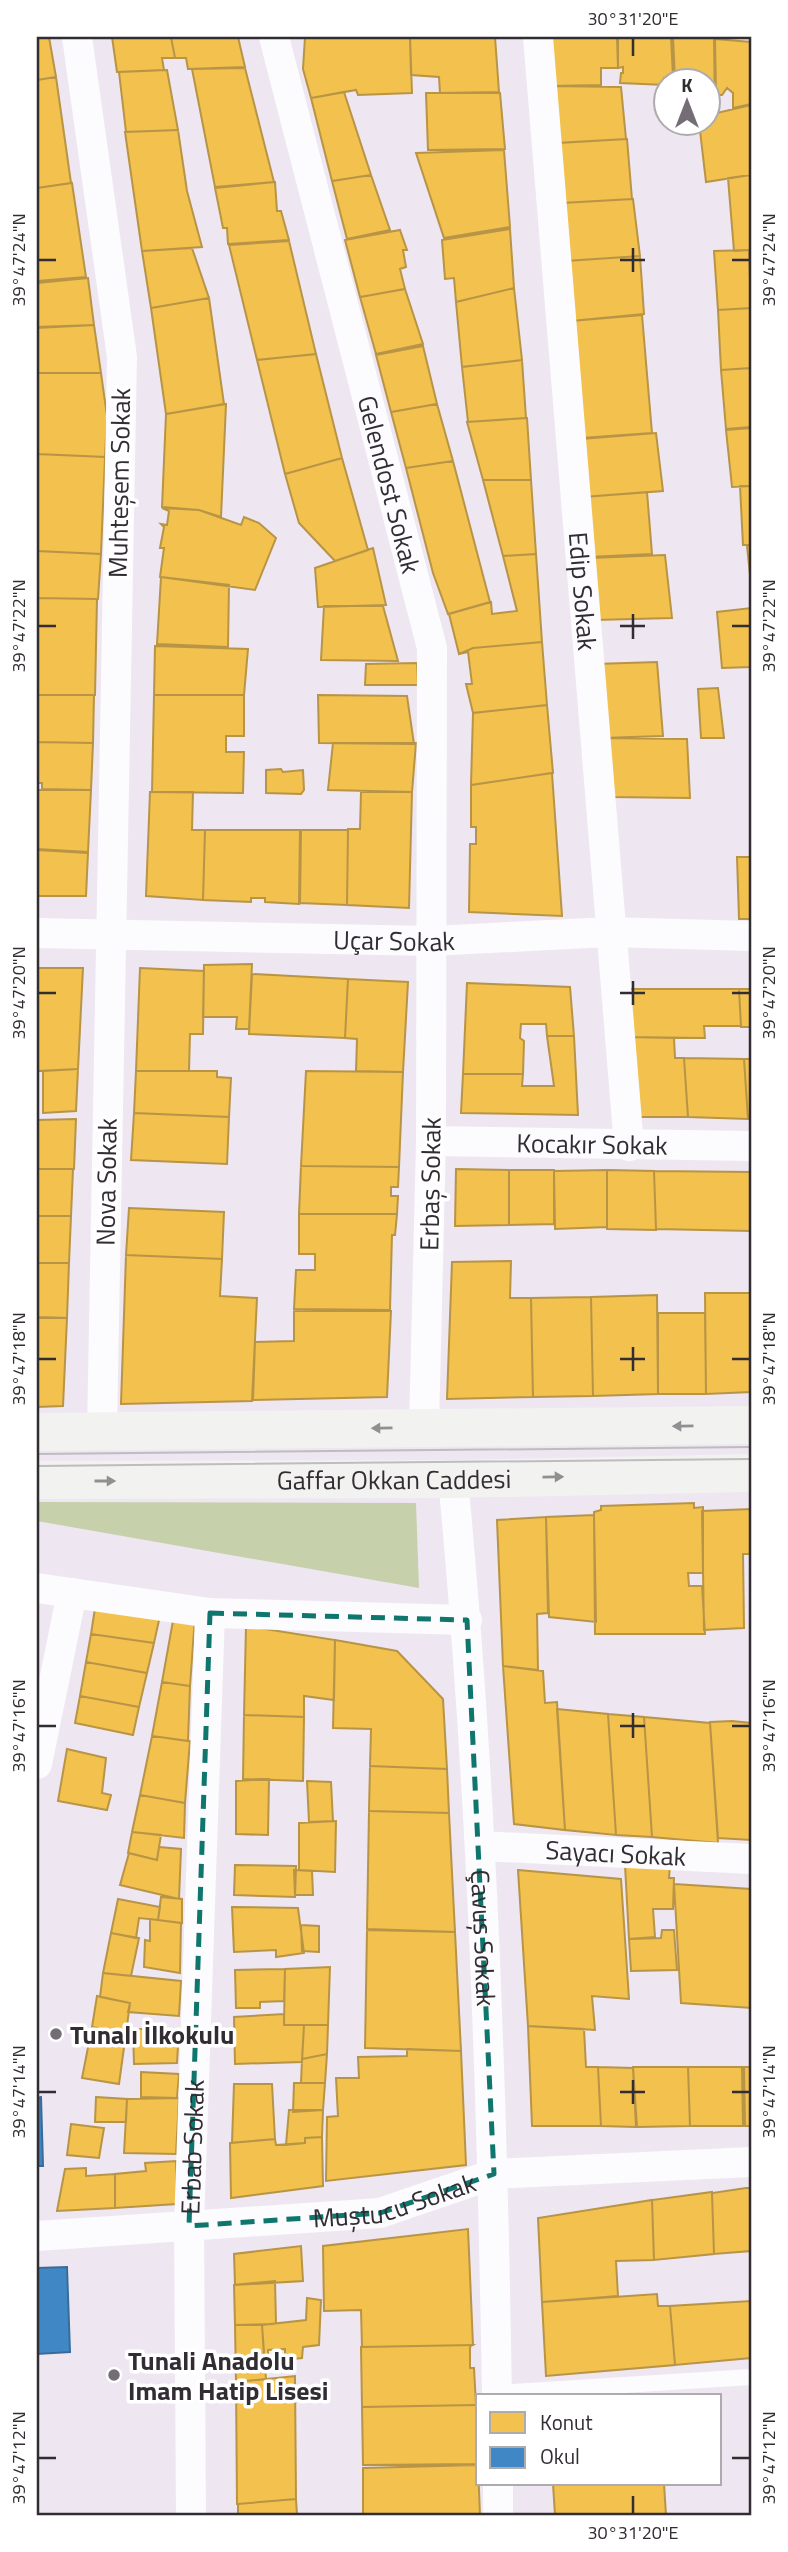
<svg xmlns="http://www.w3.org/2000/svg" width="788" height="2552" viewBox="0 0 788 2552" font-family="'Titillium Web',sans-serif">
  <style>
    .green { fill: #c6d1ab }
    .homes { fill: #f2c14e; stroke: #b89446; stroke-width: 2 }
    .schools { fill: #3f88c5; stroke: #3b6c99; stroke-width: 2 }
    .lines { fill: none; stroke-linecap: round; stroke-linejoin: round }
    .service { stroke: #fcfbfd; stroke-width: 16 }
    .minor { stroke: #fcfbfd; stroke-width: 30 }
    .secondary { stroke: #f2f2f0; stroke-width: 38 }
    .tram { stroke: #bebcbf; stroke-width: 2 }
    .oneway { fill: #928f92 }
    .marked { fill: none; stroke: #0f766e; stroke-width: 5; stroke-dasharray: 14 9; stroke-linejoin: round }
    .ticks { fill: none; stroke: #322c33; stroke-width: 2.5 }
    .poi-dot { fill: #746d76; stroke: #fff; stroke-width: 2.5 }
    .labels { text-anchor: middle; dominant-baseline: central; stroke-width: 7; stroke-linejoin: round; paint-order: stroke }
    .street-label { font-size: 26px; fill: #322c33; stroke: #fff }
    .poi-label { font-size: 26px; font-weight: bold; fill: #322c33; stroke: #fff; text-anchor: start }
    .neatline { fill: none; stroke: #322c33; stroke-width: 2.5 }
    .ticks-label { font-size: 18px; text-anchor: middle; fill: #322c33 }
  </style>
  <rect width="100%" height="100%" fill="#eee6f1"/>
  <path class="green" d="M37 1502 416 1503 419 1588 37 1521Z"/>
  <path class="homes" d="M37 37H49L56 77 37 80Z
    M112 37H171L175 58H162L164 70 117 72Z
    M171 37H238L245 67 188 69 186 58H175Z
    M305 37H410L412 93 358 95 356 90 311 98 303 69Z
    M410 37H495L499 92 440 93 439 77 411 75Z
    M547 37H617L618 68H601V85L551 86Z
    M671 37 673 77 664 78 665 85 620 83 621 73H623V67L618 68V38Z
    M673 37 714 38 715 114H708V80H675Z
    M715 39 751 42V104L733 108V93L727 88 722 95H716Z
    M245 68 274 182 215 187 192 69Z
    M167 70 178 130 126 132 119 72Z
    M56 77 71 183 37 188V80Z
    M551 86 621 87 626 139 556 143Z
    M344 92 371 175 332 181 311 98Z
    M426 93H500L505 149 428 150Z
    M751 105V175L706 182 699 122H708V115Z
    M178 130 187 191 202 247 142 251 125 132Z
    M627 139 632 199 562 203 558 143Z
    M504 150 510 227 444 238 416 153Z
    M371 175 390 230 347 239 332 181Z
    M751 175V250L734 251 728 178Z
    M275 182 277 211H281L289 240 228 244 227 228H223L215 188Z
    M72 183 86 277 37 281V188Z
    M633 199 640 256 566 261 562 203Z
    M510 229 514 288 456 302 454 278 445 279 442 240Z
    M400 230 407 250H403L406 267 400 269 405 289 360 297 345 240Z
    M289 241 316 354 257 360 229 245Z
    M192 248 209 298 151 308 142 251Z
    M749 250 751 308 718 310 714 251Z
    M640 256 644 314 571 321 566 261Z
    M88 278 94 325 37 328V283Z
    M514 288 522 360 462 367 456 302Z
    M405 289 423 344 376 354 360 297Z
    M209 298 224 404 166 414 151 308Z
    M751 308V368L721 370 718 310Z
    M642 315 652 433 581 438 571 321Z
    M94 325 101 373H37V327Z
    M423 346 437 404 391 412 376 355Z
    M316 354 342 458 285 474 257 360Z
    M522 360 526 418 468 422 462 367Z
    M751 368V427L726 429 721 370Z
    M37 373H101L107 416 105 457 37 454Z
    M226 404 221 517 199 510 162 507 166 414Z
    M437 404 453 461 406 468 391 412Z
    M527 418 531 480H483L467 422Z
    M751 428V486L732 487 726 430Z
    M656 433 663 491 584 497 581 439Z
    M37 454 105 457 101 554 37 551Z
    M342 458 368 550 335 561 299 523 285 474Z
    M453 461 490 602 448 614 433 573 406 468Z
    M483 480H531L536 554 503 556Z
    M740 486H751V545H743Z
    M647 492 652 554 588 557 584 497Z
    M162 508 199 510 241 525 244 517 259 523 276 538 255 590 160 577 164 548H160L164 527 161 524 167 525 169 511Z
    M751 545V584L747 546Z
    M373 548 386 605 318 607 315 568Z
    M37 551 101 554 98 599 37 598Z
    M536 554 542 642 473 648 459 654 449 614 491 602 492 614 517 611 503 556Z
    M665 555 672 618 595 620 590 558Z
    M161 577 229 585 228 647 157 644Z
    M37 598 97 599 95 695H37Z
    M324 606H383L398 661 321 660Z
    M751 608V667L722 668 717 612Z
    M542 642 547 705 473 713 466 684H472L468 652 459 654 473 648Z
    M155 646 248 649 244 695H154Z
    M657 662 663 736 601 738 595 664Z
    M417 663 418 685H365L366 664Z
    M718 688 724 738H701L698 689Z
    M37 695H94L93 743 37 742Z
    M154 695H244V736H226V752H244L243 793 152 792Z
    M318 695 407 696 414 744 319 743Z
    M547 705 553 773 471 785 473 713Z
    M603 738 687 739 690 798 609 797Z
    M37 742 93 743 91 790 42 789V783H37Z
    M333 743H416L412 792 328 790Z
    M281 769 283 772 303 770 304 790 301 794 266 793V770Z
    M552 773 562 916 469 912 470 844H476V827H471V785Z
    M37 790H91L88 852 37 849Z
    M150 792H193L192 830H205L203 900 146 896Z
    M361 792H412L409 908 347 905 348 829H360Z
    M205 830H300L299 904 265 902V898H251V902L203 900Z
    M301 830H348L347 905 300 903Z
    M37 850 88 853 86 896H37Z
    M737 857H751V919H739Z
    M252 964 249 1029H236L237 1017H203L204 965Z
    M37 968H83L78 1069 37 1071Z
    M140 968 204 971 203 1034H190L189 1071H136Z
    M252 974 348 979 345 1038 249 1034Z
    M348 979 408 982 403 1072 356 1071 357 1039 345 1038Z
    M467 983 570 987 574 1036H547L546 1024H521L520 1038 524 1041 523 1074H463Z
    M622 989H739L741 1026H704L705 1038 626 1037Z
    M739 989H751V1027H741Z
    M547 1036H574L578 1115 461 1113 463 1074H523L522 1086H554Z
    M626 1037 674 1038 675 1058H684L688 1117H632Z
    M684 1058 744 1059 748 1119 688 1117Z
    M744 1059H751V1119H748Z
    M78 1069 76 1111 43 1113V1071Z
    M136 1071H217V1077L231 1078 229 1117 134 1113Z
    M306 1071 403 1072 399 1167 301 1166Z
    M134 1113 229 1117 227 1164 131 1160Z
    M76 1119 74 1169H37V1120Z
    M301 1166 399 1167 398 1187H391V1196H398L397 1214H299Z
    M37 1169H73L71 1216H37Z
    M456 1169 509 1170V1225L455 1226Z
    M509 1170H554V1224L509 1225Z
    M607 1170 654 1171 656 1230 607 1229Z
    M607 1170V1227L555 1229 554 1171Z
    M654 1171 751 1172V1231L656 1229Z
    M129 1208 224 1212 222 1259 126 1255Z
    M299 1214H397L395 1235H392L390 1310 294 1309 296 1270H315V1254H299Z
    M37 1216H71L69 1263H37Z
    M126 1255 222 1259 220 1296 257 1298 252 1401 121 1404Z
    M511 1261 510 1298H531L533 1397 447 1399 452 1262Z
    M37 1263H69L67 1318H37Z
    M705 1293H751V1392L706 1394Z
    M657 1295 658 1394 593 1396 591 1297Z
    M591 1297 593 1396 533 1397 531 1298Z
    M294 1311H391L387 1397 253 1400 255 1342 294 1341Z
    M658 1313H705L706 1394H658Z
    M37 1317 67 1318 63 1406 37 1407Z
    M694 1503V1508L703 1507V1573H688L689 1586H702L705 1634H595L594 1512 601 1510V1506Z
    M751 1509V1554H743L744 1628 704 1630 702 1511Z
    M594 1515 596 1622 549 1617 546 1517Z
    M546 1517 548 1613 537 1614 538 1670 503 1666 497 1520Z
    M96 1602 161 1611 154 1643 91 1634Z
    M174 1615 195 1617 190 1686 162 1682Z
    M246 1626 335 1640 334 1700 304 1696V1717L244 1715Z
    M91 1634 154 1643 147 1673 86 1662Z
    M335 1640 397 1651 443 1699 447 1769 370 1766 371 1729 333 1728Z
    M86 1662 147 1673 139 1707 80 1696Z
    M503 1666 543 1671 545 1703 557 1702 565 1830 514 1824Z
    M162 1682 190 1686 188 1741 152 1736Z
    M80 1696 139 1707 133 1735 75 1723Z
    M557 1709 608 1714 616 1835 565 1830Z
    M608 1714 644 1717 652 1837 616 1835Z
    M244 1715 304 1717 303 1781 243 1779Z
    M644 1717 710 1723 718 1843 652 1837Z
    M732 1721 751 1723V1840L718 1838 710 1722Z
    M152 1736 190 1741 185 1803 140 1795Z
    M67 1749 106 1758 102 1793 111 1795 107 1810 58 1801Z
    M370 1766 447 1769 449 1813 369 1811Z
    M269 1779 268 1835 236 1834V1781Z
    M307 1781 331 1782 333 1821 309 1822Z
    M140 1795 185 1803 184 1838 132 1832Z
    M369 1811 449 1813 455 1932 367 1929Z
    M336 1821 335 1872 299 1870V1823Z
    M132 1832 161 1835 157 1860 128 1853Z
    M159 1847 181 1849 179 1899 120 1885 129 1853 157 1860Z
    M235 1865 296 1866 295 1897 234 1895Z
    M625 1865 670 1866 669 1878H674L673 1909H653L655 1937 629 1939Z
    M294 1870 312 1871 313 1895H295Z
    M518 1870 621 1879 629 1999 592 1996 595 2030 528 2026Z
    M674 1884 751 1889V2008L681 2003Z
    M161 1897 182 1899V1923L158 1920Z
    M118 1899 160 1907 158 1920 139 1918 136 1938 111 1933Z
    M232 1907 298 1908 304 1953 276 1957V1950L234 1952Z
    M150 1919 181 1923 180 1973 144 1967 145 1940 150 1941Z
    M301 1925 319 1926V1952L302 1951Z
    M367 1930 455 1932 461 2051 365 2048Z
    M662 1930H674L677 1970 631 1971 629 1939 661 1938Z
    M111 1933 139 1938 131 1976 103 1973Z
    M330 1967 328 2025H284L285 1969Z
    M285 1969 284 2001 260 2002V2008H236L235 1970Z
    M103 1973 181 1981 179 2016 128 2012 130 2003 100 1997Z
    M97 1996 130 2003 126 2033 92 2027Z
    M284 2014V2025H304L302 2062 235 2064 234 2017Z
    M304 2025H328L327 2054 302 2059Z
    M528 2026 584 2029 586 2067H598L601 2126H532Z
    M92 2027 126 2033 119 2084 82 2078Z
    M133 2029H179L177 2063 134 2064Z
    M407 2049 461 2051 466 2165 326 2181 327 2117 338 2116 336 2078H359L358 2057 407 2056Z
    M327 2054 325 2083H301L302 2059Z
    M598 2067 633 2068 636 2127 601 2126Z
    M633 2067H688L690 2126 637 2127Z
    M688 2067H742L743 2126H690Z
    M744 2067H751V2126H745Z
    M141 2072 179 2074 177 2098 141 2097Z
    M294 2083H325L323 2110 293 2112Z
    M234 2084H272L275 2139 232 2143Z
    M96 2097 127 2099 126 2122H95Z
    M179 2098 176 2154 124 2153 127 2099Z
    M289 2110H323L322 2137 305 2138V2143L286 2145Z
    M71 2124 104 2128 99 2158 67 2155Z
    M322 2137 323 2186 231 2198 230 2143 275 2139 276 2145 305 2143V2138Z
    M176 2161 177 2204 115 2208V2174L146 2171 145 2163Z
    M86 2168V2176L115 2174V2208L57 2211 65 2169Z
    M746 2188H751V2251L714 2254 712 2193Z
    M712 2192 714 2254 654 2260 652 2200Z
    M652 2200 654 2260 616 2261 618 2296 542 2302 538 2218Z
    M468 2229 473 2345 362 2347 361 2310 324 2311 323 2246Z
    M301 2246 303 2281 235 2285 234 2254Z
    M275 2281 276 2324 235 2325 234 2285Z
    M657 2294 658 2306H670L675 2365 546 2376 542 2302Z
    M307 2298 321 2300 319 2345 303 2347 302 2358 285 2360V2349L268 2350V2355L264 2356 262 2325 306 2320Z
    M751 2301V2358L675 2365 670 2306Z
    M235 2325H262L266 2379 236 2382Z
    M473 2345 470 2347V2368H474L476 2405 362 2407 361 2347Z
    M295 2376 296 2499 237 2504 236 2382Z
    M476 2405 478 2464 363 2465 362 2407Z
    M478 2465 480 2515H363V2468Z
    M553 2484H664L666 2515H555Z
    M296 2499 297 2515H238V2504Z"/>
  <path class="schools" d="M41 2097 43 2166H37V2098Z
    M67 2267 70 2352 37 2354V2268Z"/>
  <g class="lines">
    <path class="service" d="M497 2393 751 2377"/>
    <g class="minor">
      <path d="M77 37 122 357 102 1431"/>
      <path id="s1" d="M274 37 432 648 431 1141 424 1428"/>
      <path id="s2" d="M538 37 629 1146"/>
      <path id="s3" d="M37 933 432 941 609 932 751 936"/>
      <path id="s4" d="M431 1141 751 1146"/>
      <path id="s5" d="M453 1479C482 1784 492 2090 497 2396"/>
      <path d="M37 1588 210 1613 467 1620"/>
      <path d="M37 1764 72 1593"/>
      <path id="s6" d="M480 1846 751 1859"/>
      <path id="s7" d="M37 2236 380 2213 494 2174 751 2162"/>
      <path d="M498 2484V2515"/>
      <path id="s8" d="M191 2515 189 2226 210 1613"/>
    </g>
    <g class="secondary">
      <path d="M37 1432 751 1425"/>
      <path id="s9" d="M37 1480 453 1479 751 1473"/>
    </g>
    <path class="tram" d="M37 1454 751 1447
      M37 1466 751 1459"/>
  </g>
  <defs><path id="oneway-solid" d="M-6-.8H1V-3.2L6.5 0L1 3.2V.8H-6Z" transform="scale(1.75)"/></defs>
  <g class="oneway">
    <use href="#oneway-solid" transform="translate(683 1426) rotate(179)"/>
    <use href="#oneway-solid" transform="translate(382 1428) rotate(179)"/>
    <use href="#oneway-solid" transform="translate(553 1477) rotate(-1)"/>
    <use href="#oneway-solid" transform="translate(105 1481)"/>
  </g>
  <path class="marked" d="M210 1613 467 1620 494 2174 380 2213 189 2226Z"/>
  <path class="ticks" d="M633 38V56M633 248V272M38 260H56M620 260H645M732 260H750M633 614V639M38 626H56M620 626H645M732 626H750M633 981V1005M38 993H56M620 993H645M732 993H750M633 1347V1371M38 1359H56M620 1359H645M732 1359H750M633 1713V1738M38 1726H56M620 1726H645M732 1726H750M633 2080V2104M38 2092H56M620 2092H645M732 2092H750M38 2458H56M732 2458H750M633 2496V2514"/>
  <g class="poi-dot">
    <circle cx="56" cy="2034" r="7"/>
    <circle cx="114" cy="2375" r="7"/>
  </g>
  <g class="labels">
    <g class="street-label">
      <text transform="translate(119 483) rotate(-89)">Muhteşem Sokak</text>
      <text stroke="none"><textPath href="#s1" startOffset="462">Gelendost Sokak</textPath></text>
      <text stroke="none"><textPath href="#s2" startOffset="556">Edip Sokak</textPath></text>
      <text stroke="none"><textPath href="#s3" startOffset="357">Uçar Sokak</textPath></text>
      <text stroke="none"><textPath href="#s4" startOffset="161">Kocakır Sokak</textPath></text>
      <text transform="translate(106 1182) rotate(-89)">Nova Sokak</text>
      <text transform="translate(430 1184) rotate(-89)">Erbaş Sokak</text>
      <text stroke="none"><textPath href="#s9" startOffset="357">Gaffar Okkan Caddesi</textPath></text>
      <text stroke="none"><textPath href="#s6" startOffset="136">Sayacı Sokak</textPath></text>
      <text stroke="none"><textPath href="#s5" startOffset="460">Çavuş Sokak</textPath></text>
      <text stroke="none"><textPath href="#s8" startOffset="368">Erbab Sokak</textPath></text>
      <text stroke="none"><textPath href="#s7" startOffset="360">Muştucu Sokak</textPath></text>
    </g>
    <g class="poi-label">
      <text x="70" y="2034">Tunalı İlkokulu</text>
      <text x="128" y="2360">Tunali Anadolu<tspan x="128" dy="30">Imam Hatip Lisesi</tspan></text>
    </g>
  </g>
  <rect width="788" height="2552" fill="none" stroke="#ffffff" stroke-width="77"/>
  <rect x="476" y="2394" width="245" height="91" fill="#ffffff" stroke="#adabad" stroke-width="2"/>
  <rect x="490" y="2412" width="35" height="21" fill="#f2c14e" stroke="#adabad" stroke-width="2"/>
  <text x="540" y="2430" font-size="21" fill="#322c33">Konut</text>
  <rect x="490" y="2447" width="35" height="21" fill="#3f88c5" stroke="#adabad" stroke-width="2"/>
  <text x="540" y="2464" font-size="21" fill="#322c33">Okul</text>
  <g transform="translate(687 102)"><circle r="33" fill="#ffffff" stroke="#adabad" stroke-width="2"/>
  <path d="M0-5L12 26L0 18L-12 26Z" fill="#746d76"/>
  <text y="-10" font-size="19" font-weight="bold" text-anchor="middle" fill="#322c33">K</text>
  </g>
  <rect x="38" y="38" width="712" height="2476" class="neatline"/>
  <g class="ticks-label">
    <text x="633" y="25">30°31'20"E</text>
    <text transform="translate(19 260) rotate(-90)" y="6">39°47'24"N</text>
    <text transform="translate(769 260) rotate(-90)" y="6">39°47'24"N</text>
    <text transform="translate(19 626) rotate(-90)" y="6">39°47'22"N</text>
    <text transform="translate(769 626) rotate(-90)" y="6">39°47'22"N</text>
    <text transform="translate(19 993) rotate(-90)" y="6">39°47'20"N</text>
    <text transform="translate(769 993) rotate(-90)" y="6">39°47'20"N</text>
    <text transform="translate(19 1359) rotate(-90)" y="6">39°47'18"N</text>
    <text transform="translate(769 1359) rotate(-90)" y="6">39°47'18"N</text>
    <text transform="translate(19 1726) rotate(-90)" y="6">39°47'16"N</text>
    <text transform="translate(769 1726) rotate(-90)" y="6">39°47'16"N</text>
    <text transform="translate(19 2092) rotate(-90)" y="6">39°47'14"N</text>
    <text transform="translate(769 2092) rotate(-90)" y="6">39°47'14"N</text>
    <text transform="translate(19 2458) rotate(-90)" y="6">39°47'12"N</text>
    <text transform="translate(769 2458) rotate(-90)" y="6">39°47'12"N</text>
    <text x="633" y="2539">30°31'20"E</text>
  </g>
</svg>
